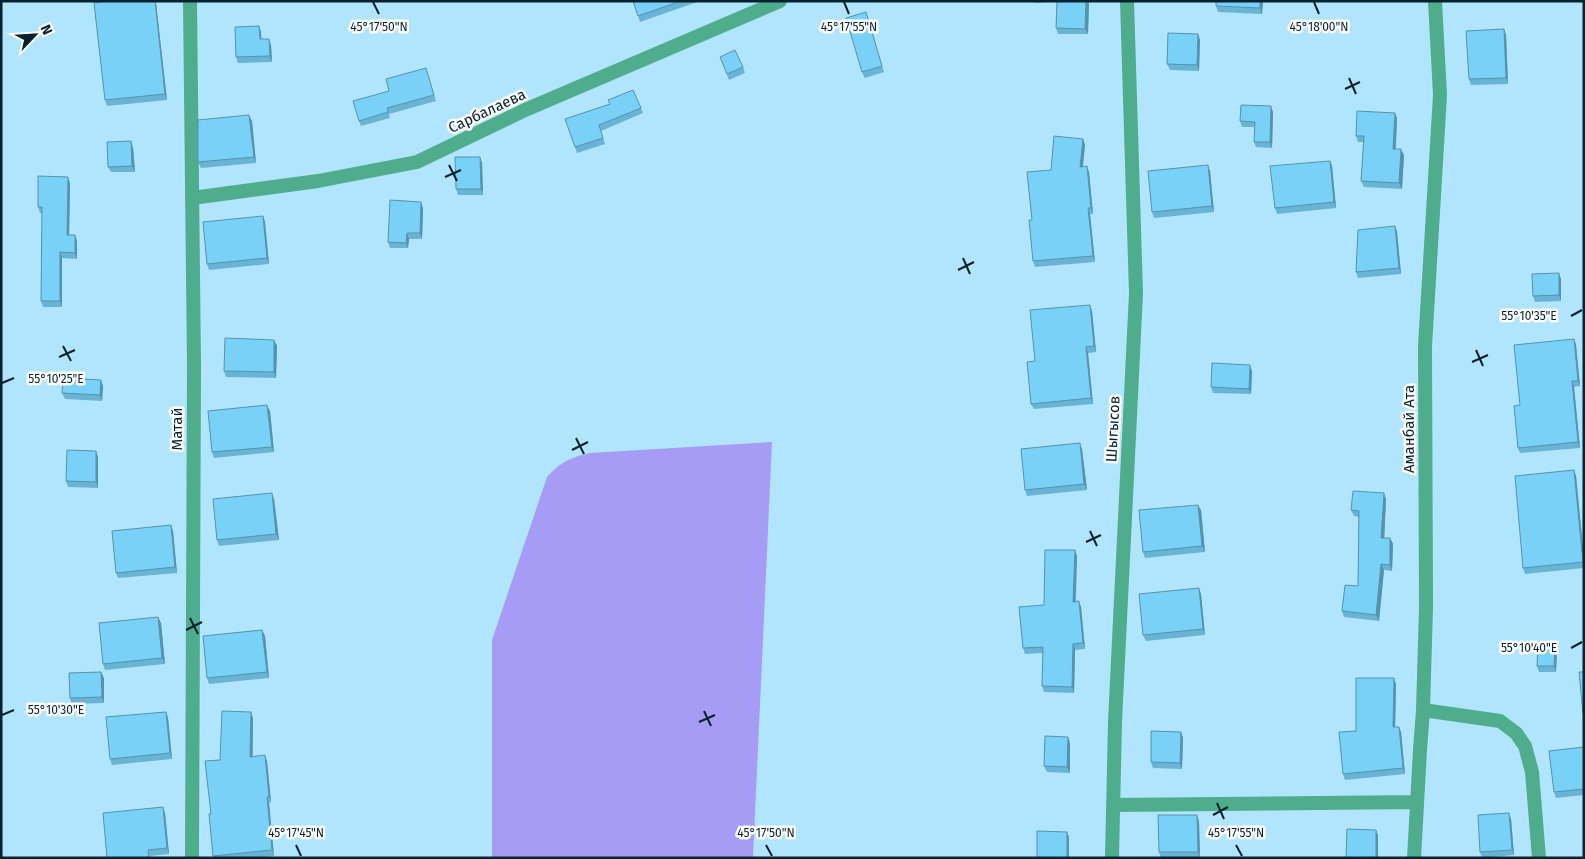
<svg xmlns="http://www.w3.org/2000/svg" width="1585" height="859" viewBox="0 0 1585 859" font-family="'Fira Sans',sans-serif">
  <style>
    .green { fill: #a69cf5 }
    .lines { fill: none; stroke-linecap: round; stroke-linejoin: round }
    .minor { stroke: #4fad8d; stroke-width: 14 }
    .wall { fill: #69b4d5 }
    .shaded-wall { fill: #5592ae }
    .building { fill: #7ad1f8; stroke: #5592ae }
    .ticks { fill: none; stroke: #06222e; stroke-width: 2 }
    .labels { text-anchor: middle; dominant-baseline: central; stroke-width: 5; stroke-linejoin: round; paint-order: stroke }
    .street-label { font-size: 15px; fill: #06222e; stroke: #fdfdfd }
    .ticks-label { font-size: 12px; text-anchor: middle; fill: #06222e; stroke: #fdfdfd; stroke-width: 5; stroke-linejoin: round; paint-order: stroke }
  </style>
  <rect width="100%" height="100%" fill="#b1e5fe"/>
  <path class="green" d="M772 442 753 858H492V640L547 477C561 462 569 458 590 453Z"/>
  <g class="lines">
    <path class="minor" d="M190 1 194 365 192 858
      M192 198 318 181 417 162 525 110 780 1
      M1423 710 1500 721 1516 733 1525 746 1532 772 1539 858
      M1113 805 1417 802
      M1112 858 1115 722 1136 293 1127 1
      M1414 858 1420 750 1423 710 1426 607 1425 346 1440 95 1435 1"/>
  </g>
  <path class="wall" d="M633 1H700L640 22Z
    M1034 1H1089L1088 34H1058L1056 28 1057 1 1035 3Z
    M1216 1H1263L1262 14 1218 12 1216 6Z
    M156 3 167 100 107 106 105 100Z
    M866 12 884 72 865 78 862 72Z
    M259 26 261 32V39L271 45 272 62 238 63 236 57Z
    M1504 29 1506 35 1508 84 1471 85 1469 79Z
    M1198 34 1200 40 1199 71 1170 70 1167 64Z
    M720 57 743 67 745 73 729 80Z
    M426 68 436 101 389 114 390 118 361 126 359 121 389 91Z
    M641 108 643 113 601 131 605 144 577 153 565 119Z
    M1273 112 1272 148 1256 147 1254 142 1255 127H1242L1240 121Z
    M1397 118 1396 149 1404 155 1402 189 1364 187 1361 181 1364 142H1358L1356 136Z
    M252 121 256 163 201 168 198 162Z
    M1083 139 1085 145 1083 167 1089 172 1093 214H1090L1095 262 1035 267 1033 261 1051 170Z
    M133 147 135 172H111L108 167Z
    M480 157 482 163 483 195H458L456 189Z
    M1330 161 1332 166 1336 208 1277 214 1275 208Z
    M1210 171 1214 212 1154 218 1152 212Z
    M70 183 69 235H75L77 241V259L62 258V307H43L41 301 42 213H40L38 207Z
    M423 208 422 239H409L408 248H390L388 242Z
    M263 216 265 222 269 264 209 270 207 264Z
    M1395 226 1397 232 1401 274 1358 278 1356 272Z
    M1561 279V301L1535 302 1533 296Z
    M1092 311 1096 352 1088 353 1093 404 1034 409 1031 404 1035 361Z
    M1574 339 1576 345 1580 386 1574 387 1580 448 1520 453 1518 448 1520 405Z
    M274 340 277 346 276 378 226 377 224 371Z
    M1252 371 1251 394 1213 393 1211 387Z
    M101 380 103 386 102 401 65 399 62 393Z
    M270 411 274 452 214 458 212 452Z
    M1082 449 1087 490 1027 496 1025 490Z
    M98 457V488L68 487 66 481Z
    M1574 470 1576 476 1584 558V568L1525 574 1523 568Z
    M274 499 279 540 219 546 217 540Z
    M1386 499 1384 538H1390L1393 544 1392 571 1384 570 1379 621 1344 617 1342 611 1358 586 1359 517 1354 516 1351 510Z
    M1201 510 1205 552 1145 558 1143 552Z
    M171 525 173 531 177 573 118 578 116 573Z
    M1075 550 1077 556 1076 602 1081 607 1085 649 1075 650 1074 693 1044 692 1042 686 1043 653 1025 654 1023 648 1044 605Z
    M1201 594 1205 635 1146 641 1143 635Z
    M158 617 161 623 165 664 105 670 103 664Z
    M262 630 265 636 269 678 209 684 207 678Z
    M1557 650 1556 672H1539L1537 666Z
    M104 678V703L72 704 70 698Z
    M1396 684 1395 727H1399L1401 732 1405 774 1345 780 1343 774 1356 731Z
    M166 712 168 718 172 759 112 765 110 759Z
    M253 718V756L267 761 271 802 269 803 274 856 253 858H214L213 856 211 814 220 760Z
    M1181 732 1183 738 1182 769 1153 768 1151 762Z
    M1068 737 1070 743V773L1047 772 1044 766Z
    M1584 747V795L1556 798 1554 792Z
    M165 813 169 854 150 856V858H107Z
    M1511 819 1514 855 1482 858 1480 852Z
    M1199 821 1200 858H1161L1159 852Z"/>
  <path class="shaded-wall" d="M155 1H156V3L167 100 165 94Z
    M1086 1H1089L1088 34 1085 29Z
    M1260 1H1263L1262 14 1260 8Z
    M259 26 261 32 262 45 260 39Z
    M1504 29 1506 35 1508 84 1506 78Z
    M1198 34 1200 40 1199 71 1197 65Z
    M269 39 271 45 272 62 270 56Z
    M1271 106 1273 112 1272 148 1270 142Z
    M1395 113 1397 118 1395 155 1393 149Z
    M249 115 252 121 256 163 254 157Z
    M1083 139 1085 145 1082 173 1080 167Z
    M131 141 133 147 135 172 132 166Z
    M1401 149 1404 155 1402 189 1399 183Z
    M480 157 482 163 483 195 481 189Z
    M1330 161 1332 166 1336 208 1334 202Z
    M1208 165 1210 171 1214 212 1212 206Z
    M1087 166 1089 172 1093 214 1091 208Z
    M68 177 70 183 69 241 67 235Z
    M421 202 423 208 422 239 420 233Z
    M1088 208 1090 214 1095 262 1093 256Z
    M263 216 265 222 269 264 267 258Z
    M1395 226 1397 232 1401 274 1399 268Z
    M407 233 409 239 408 248 406 243Z
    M75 235 77 241V259L75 253Z
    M60 252 62 258V307L60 301Z
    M1559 273 1561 279V301L1559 295Z
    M1090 305 1092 311 1096 352 1094 346Z
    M1574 339 1576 345 1580 386 1578 381Z
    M274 340 277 346 276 378 274 372Z
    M1086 347 1088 353 1093 404 1091 398Z
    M1250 365 1252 371 1251 394 1249 389Z
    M101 380 103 386 102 401 100 395Z
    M1572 381 1574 387 1580 448 1578 442Z
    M267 405 270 411 274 452 272 447Z
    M1080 443 1082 449 1087 490 1084 484Z
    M96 451 98 457V488L96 482Z
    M1574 470 1576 476 1584 558V566L1583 562Z
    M272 493 274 499 279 540 276 534Z
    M1384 493 1386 499 1384 544 1381 538Z
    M1198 505 1201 510 1205 552 1202 546Z
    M171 525 173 531 177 573 175 567Z
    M1390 538 1393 544 1392 571 1390 565Z
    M1075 550 1077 556 1075 608 1073 602Z
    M1381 564 1384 570 1379 621 1376 615Z
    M1199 588 1201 594 1205 635 1203 629Z
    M1079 601 1081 607 1085 649 1083 643Z
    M158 617 161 623 165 664 162 658Z
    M262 630 265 636 269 678 267 672Z
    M1073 644 1075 650 1074 693 1072 687Z
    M1555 644 1557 650 1556 672 1554 666Z
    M101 672 104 678V703L102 697Z
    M1394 678 1396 684 1395 733 1393 727Z
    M166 712 168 718 172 759 170 753Z
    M251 712 253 718 252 762 250 757Z
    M1399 727 1401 732 1405 774 1403 768Z
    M1181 732 1183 738 1182 769 1180 763Z
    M1068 737 1070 743V773L1067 767Z
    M265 755 267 761 271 802 269 796Z
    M267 797 269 803 274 856 272 850Z
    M163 807 165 813 169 854 167 848Z
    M1509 813 1511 819 1514 855 1512 850Z
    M1197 815 1199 821 1200 858 1198 852Z
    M1376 830 1378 835V858H1376Z
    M1067 832 1069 837V858H1067Z"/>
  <path class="building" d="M108 1H155L165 94 105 100 94 3Z
    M633 1H681L638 16Z
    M1057 1H1086L1085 29 1056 28Z
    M1216 1H1260V8L1216 6Z
    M866 12 882 66 862 72 846 18Z
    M259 26 260 39H269L270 56 236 57 235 27Z
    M1504 29 1506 78 1469 79 1466 31Z
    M1168 33 1198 34 1197 65 1167 64Z
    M735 50 743 67 727 74 720 57Z
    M426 68 434 95 387 108 388 112 359 121 353 101 389 91 386 79Z
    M633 90 641 108 599 125 603 138 575 147 565 119 610 104 608 100Z
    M1241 105 1271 106 1270 142H1254L1255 122 1240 121Z
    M1357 111 1395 113 1393 149H1401L1399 183 1361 181 1364 136H1356Z
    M249 115 254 157 198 162V120Z
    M1054 136 1083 139 1080 167 1087 166 1091 208H1088L1093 256 1033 261 1029 220H1032L1027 172 1051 170Z
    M131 141 132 166 108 167 107 142Z
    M455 157H480L481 189H456Z
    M1330 161 1334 202 1275 208 1270 166Z
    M1208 165 1212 206 1152 212 1148 171Z
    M38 176 68 177 67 235H75V253L60 252V301H41L42 207H38Z
    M390 200 421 202 420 233H407L406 243 388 242Z
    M263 216 267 258 207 264 203 222Z
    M1395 226 1399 268 1356 272 1358 230Z
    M1559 273V295L1533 296 1532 274Z
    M1090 305 1094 346 1086 347 1091 398 1031 404 1027 362 1035 361 1030 310Z
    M225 338 274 340V372L224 371Z
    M1574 339 1578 381H1572L1578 442 1518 448 1514 406 1520 405 1514 345Z
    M1212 363 1250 365 1249 389 1211 387Z
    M63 378 101 380 100 395 62 393Z
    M267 405 272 447 212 452 208 411Z
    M1080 443 1084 484 1025 490 1021 449Z
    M67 450 96 451V482L66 481Z
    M1574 470 1583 562 1523 568 1515 476Z
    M1353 491 1384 493 1381 538H1390V565L1381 564 1376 615 1342 611 1345 585 1358 586 1359 511 1351 510Z
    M272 493 276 534 217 540 213 499Z
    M1198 505 1202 546 1143 552 1139 510Z
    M171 525 175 567 116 573 112 531Z
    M1045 550H1075L1073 602 1079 601 1083 643 1073 644 1072 687 1042 686 1043 647 1023 648 1019 607 1044 605Z
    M1199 588 1203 629 1143 635 1139 594Z
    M158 617 162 658 103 664 99 623Z
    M262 630 267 672 207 678 203 636Z
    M1538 643 1555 644 1554 666H1537Z
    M101 672 102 697 70 698 69 673Z
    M1579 672H1584V713L1583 714Z
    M1356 678H1394L1393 727H1399L1403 768 1343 774 1339 732 1356 731Z
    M222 711 251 712 250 757 265 755 269 796 267 797 272 850 213 856 209 814H211L205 761 220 760Z
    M166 712 170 753 110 759 106 717Z
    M1151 731 1181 732 1180 763 1151 762Z
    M1045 736 1068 737 1067 767 1044 766Z
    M1584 747V789L1554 792 1549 751Z
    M163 807 167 848 148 850 149 858H107L103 813Z
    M1509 813 1512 850 1480 852 1478 815Z
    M1158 815H1197L1198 852H1159Z
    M1347 829 1376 830V858H1346Z
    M1037 831 1067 832V858H1037Z"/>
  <path class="ticks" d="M373 2 379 14M844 2 849 14M1314 2 1319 14M1349 78 1356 94M1345 89 1360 82M449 165 457 181M445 177 461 170M963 258 970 274M958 270 974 262M1571 316 1582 310M63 346 71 361M1476 350 1483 366M59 357 75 350M1472 362 1488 355M2 383 14 378M576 438 584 454M572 450 588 442M1090 531 1097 546M1086 542 1101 535M190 618 198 634M186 630 202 622M1571 648 1582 642M704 711 711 726M2 715 14 710M699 722 715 715M1217 803 1224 819M1213 815 1228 807M296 845 301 856M766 845 772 856M1236 845 1242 856"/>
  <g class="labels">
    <g class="street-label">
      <text transform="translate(487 111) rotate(-25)">Сарбалаева</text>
      <text transform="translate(177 429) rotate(-90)">Матай</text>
      <text transform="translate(1113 429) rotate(-87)">Шыгысов</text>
      <text transform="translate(1409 429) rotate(-90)">Аманбай Ата</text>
    </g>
  </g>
  <g class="ticks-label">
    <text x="379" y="31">45°17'50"N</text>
    <text x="849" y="31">45°17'55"N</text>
    <text x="1319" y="31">45°18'00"N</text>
    <text x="1529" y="320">55°10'35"E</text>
    <text x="56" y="383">55°10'25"E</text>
    <text x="1529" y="652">55°10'40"E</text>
    <text x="56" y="714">55°10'30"E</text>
    <text x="296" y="837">45°17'45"N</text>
    <text x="766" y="837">45°17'50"N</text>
    <text x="1236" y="837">45°17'55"N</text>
  </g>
  <rect width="1585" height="859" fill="none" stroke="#06222e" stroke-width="5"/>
  <g transform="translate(35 35) rotate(65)" stroke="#fdfdfd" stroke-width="4" paint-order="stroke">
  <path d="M0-4L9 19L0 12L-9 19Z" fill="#06222e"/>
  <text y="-8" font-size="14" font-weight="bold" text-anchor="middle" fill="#06222e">N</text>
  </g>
</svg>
